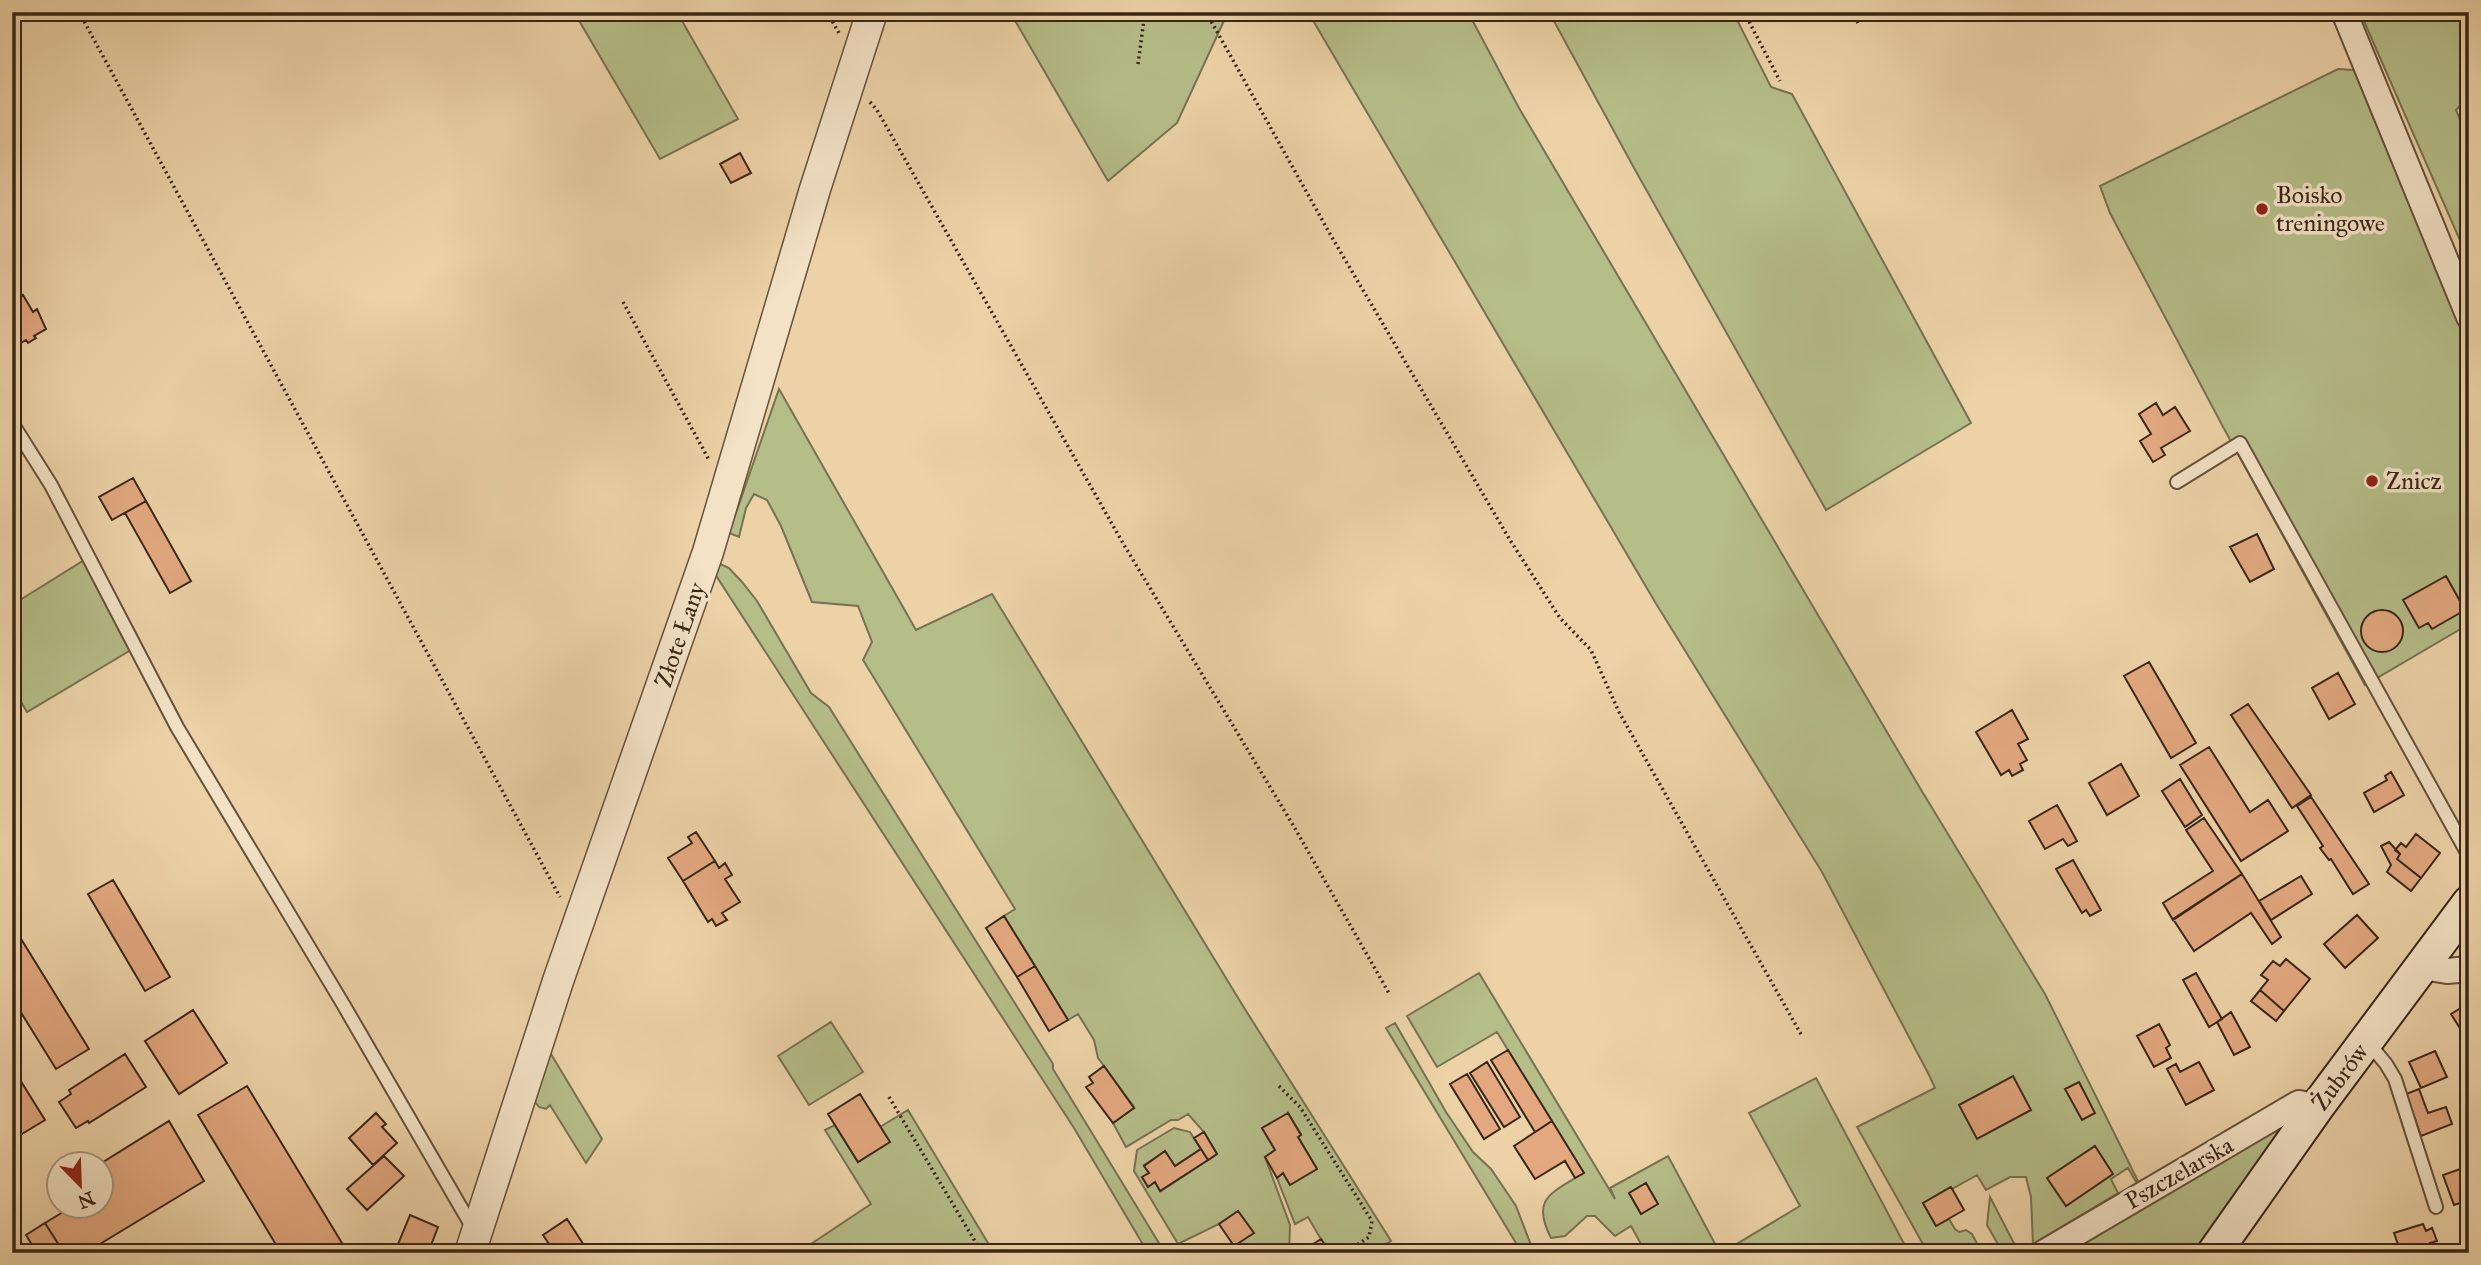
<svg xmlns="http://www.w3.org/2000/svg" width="2481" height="1265" viewBox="0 0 2481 1265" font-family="'IM FELL Great Primer',serif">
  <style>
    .green { fill: #b5bd89; stroke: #777250; stroke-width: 2 }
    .building { fill: #e3a880; stroke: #392616; stroke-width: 2 }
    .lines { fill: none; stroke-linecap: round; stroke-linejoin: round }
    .service-casing { stroke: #66513a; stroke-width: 16 }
    .minor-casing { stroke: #66513a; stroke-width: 28 }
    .tertiary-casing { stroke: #66513a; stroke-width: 33 }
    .secondary-casing { stroke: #392616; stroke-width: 37 }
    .path { stroke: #392616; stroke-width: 3.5; stroke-dasharray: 2 3.5; stroke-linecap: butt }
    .service { stroke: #f3e2c6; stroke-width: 12 }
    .minor { stroke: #f3e2c6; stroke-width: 24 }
    .tertiary { stroke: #f3e2c6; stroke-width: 30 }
    .secondary { stroke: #f3e2c6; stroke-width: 33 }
    .poi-dot { fill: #8f2418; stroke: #f3e2c6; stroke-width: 2.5 }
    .labels { text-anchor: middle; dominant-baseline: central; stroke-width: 7; stroke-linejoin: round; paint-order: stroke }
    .poi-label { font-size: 24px; fill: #392616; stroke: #f3e2c6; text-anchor: start }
    .street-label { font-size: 24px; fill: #392616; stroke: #f3e2c6 }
  </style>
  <rect width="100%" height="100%" fill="#edd2a8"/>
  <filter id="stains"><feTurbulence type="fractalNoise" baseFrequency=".00286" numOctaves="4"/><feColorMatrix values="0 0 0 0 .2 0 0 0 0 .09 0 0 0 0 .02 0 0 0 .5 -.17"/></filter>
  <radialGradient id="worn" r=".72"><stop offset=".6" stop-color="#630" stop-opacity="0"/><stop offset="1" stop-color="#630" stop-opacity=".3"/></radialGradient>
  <path class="green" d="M574 12H677L738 119 660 159Z
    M1010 12H1228L1177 123 1108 181Z
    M1308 12H1468L1519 108 1920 788 2045 994 2138 1181 2136 1182 2128 1168 2111 1179 2118 1193 2033 1244 2031 1197 2026 1177H2010L1986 1190 1977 1175 1952 1189 1950 1187 1923 1203 1936 1226 1949 1219 1955 1229 1959 1232 1966 1230 1972 1234 1982 1253H1928L1857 1127 1935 1088 1929 1075 1822 872 1655 602Z
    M1549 12H1733L1771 87 1792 94 1971 423 1826 510 1634 168Z
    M2360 12H2469V96L2456 110 2469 142V261Z
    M2338 69 2354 70 2469 346V624L2365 685 2222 425 2110 213 2100 186Z
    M779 389 916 630 992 594 1243 1006 1391 1241 1370 1253H1329L1308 1217 1295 1224 1277 1178 1283 1173 1290 1185 1317 1169 1298 1137 1301 1134 1288 1113 1275 1150 1265 1157 1290 1225 1289 1253H1239L1234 1246 1253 1233 1238 1211 1219 1224 1178 1244 1134 1171 1137 1150 1174 1128 1190 1132 1201 1149 1175 1166 1165 1152 1144 1165 1149 1173 1143 1177 1148 1186 1155 1182 1161 1191 1217 1154 1204 1132 1188 1114 1178 1120H1171L1126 1147 1113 1123 1134 1107 1104 1066 1098 1058 1094 1040 1078 1014 1068 1020 1004 916 1015 909 863 660 872 642 858 606 812 602 781 526 767 500 754 494 746 508 739 537 729 533Z
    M94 554 141 644 27 712 12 686V605Z
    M718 563 729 568 742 582 757 601 811 693 829 707 1053 1064V1069L1165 1253H1148L1074 1128 715 574Z
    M1479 973 1615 1199 1610 1188 1668 1156 1720 1253H1646L1631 1226 1615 1236 1595 1216H1587L1565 1236 1551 1238C1530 1197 1553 1193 1583 1173L1497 1032 1437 1067 1407 1016Z
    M831 1022 863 1072 809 1105 778 1056Z
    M1395 1023 1446 1112 1473 1152 1491 1169 1516 1206 1534 1253H1522L1386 1028Z
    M548 1049 602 1139 586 1163 550 1105 546 1109 539 1107 532 1098Z
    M1816 1078 1909 1253H1896L1892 1245 1880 1251 1877 1247 1866 1253H1739L1735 1245 1800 1206 1749 1113Z
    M908 1110 994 1253H804L802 1250 871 1204 825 1130 835 1125 858 1162 889 1142 880 1127Z
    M2272 1126 2287 1132 2199 1253H2086L2081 1245 2262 1138Z
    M1990 1197 2019 1253H2003L1987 1225Z"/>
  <path class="building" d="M740 153 751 173 731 183 720 164Z
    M23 295 33 312 37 309 46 329 34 336 36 338 28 343 26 340 14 347 12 343V305L15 304 13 301Z
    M2156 403 2163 415 2175 407 2190 431 2161 448 2165 455 2153 462 2140 441 2151 434 2139 414Z
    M133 478 146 501 112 520 99 497Z
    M146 501 191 581 170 593 125 513Z
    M2257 534 2274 569 2250 582 2230 547Z
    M2446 576 2465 610 2432 629 2428 623 2419 628 2403 600Z
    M2361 631a21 21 0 1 1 42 0a21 21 0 1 1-42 0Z
    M2469 627V642L2462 630Z
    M2149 662 2196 743 2171 758 2124 676Z
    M2338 673 2355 704 2329 719 2312 688Z
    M2248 704 2311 795 2292 808 2231 715Z
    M2012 710 2028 739 2018 744 2027 760 2020 764 2023 770 2012 776 2009 770 2001 775 1976 732Z
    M2209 747 2250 812 2268 800 2288 831 2241 861 2180 765Z
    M2121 764 2139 796 2107 815 2089 783Z
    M2391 772 2404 795 2374 812 2364 793 2387 780 2385 776Z
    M2180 779 2202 815 2185 827 2162 791Z
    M2311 797 2369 884 2353 894 2331 859 2329 860 2320 848 2323 846 2297 806Z
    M2057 805 2077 841 2068 846 2063 839 2045 849 2029 821Z
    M2204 818 2242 874 2173 920 2163 903 2213 871 2186 830Z
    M696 832 715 861 683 881 668 858 692 843 688 837Z
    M2416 834 2440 853 2421 878 2397 859 2400 854 2395 850 2401 843 2406 847Z
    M2389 842 2400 854 2397 859 2421 878 2411 891 2387 872 2391 865 2381 846Z
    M2073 860 2101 910 2090 916 2086 910 2082 913 2056 869Z
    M715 861 719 868 725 863 732 875 725 879 740 902 722 913 727 920 716 926 712 919 708 922 683 881Z
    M2242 874 2281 937 2272 944 2251 913 2194 951 2173 919Z
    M2301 876 2312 894 2271 920 2259 901Z
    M113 880 170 977 145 991 88 894Z
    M2357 915 2378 938 2345 968 2324 944Z
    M1004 916 1035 966 1017 977 986 928Z
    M18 934 89 1049 56 1069 12 998V937Z
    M2286 959 2310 979 2284 1011 2260 990 2268 980 2261 975 2273 961 2280 966Z
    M1035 966 1068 1020 1049 1031 1017 977Z
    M2196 973 2222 1019 2209 1027 2183 980Z
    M2260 990 2284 1011 2276 1021 2251 1001Z
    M2469 1003V1036L2466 1038 2451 1014Z
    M193 1010 227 1063 179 1094 145 1041Z
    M2231 1012 2250 1047 2234 1055 2217 1022Z
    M2159 1024 2170 1045 2166 1048 2171 1058 2154 1067 2137 1036Z
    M1508 1050 1552 1121 1535 1132 1491 1060Z
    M2435 1051 2447 1077 2421 1088 2409 1062Z
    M125 1054 146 1087 89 1123 88 1121 76 1128 59 1102 71 1094 69 1090Z
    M1487 1062 1520 1117 1504 1127 1470 1073Z
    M2199 1062 2214 1090 2186 1105 2167 1069 2176 1064 2180 1072Z
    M1104 1066 1134 1108 1113 1123 1086 1087 1093 1083 1089 1077Z
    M12 1067 45 1120 12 1140Z
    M1467 1074 1500 1129 1484 1139 1450 1084Z
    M2013 1076 2031 1110 1977 1139 1959 1105Z
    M2079 1082 2095 1113 2082 1120 2065 1089Z
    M247 1086 348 1253H281L198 1115Z
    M2419 1089 2428 1113 2446 1107 2452 1124 2421 1136 2406 1094Z
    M860 1094 890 1142 858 1162 828 1114Z
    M376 1113 386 1124 382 1127 397 1143 373 1165 349 1138Z
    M1288 1113 1301 1135 1298 1137 1317 1169 1290 1185 1283 1173 1277 1178 1265 1157 1275 1150 1262 1128Z
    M169 1121 204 1181 85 1253H64L45 1223 73 1206H102V1164H100Z
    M1552 1121 1584 1173 1575 1178 1565 1161 1535 1179 1514 1146Z
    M1204 1132 1217 1154 1208 1160 1194 1138Z
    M2095 1146 2113 1174 2066 1206 2047 1178Z
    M1201 1149 1208 1160 1160 1191 1155 1182 1148 1187 1142 1177 1149 1173 1144 1166 1165 1151 1175 1166Z
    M384 1156 404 1176 367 1210 347 1189Z
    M2469 1166V1200L2454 1205 2443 1175Z
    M1646 1183 1658 1204 1641 1214 1629 1193Z
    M1951 1187 1964 1210 1936 1226 1923 1203Z
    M1238 1211 1254 1233 1234 1246 1219 1224Z
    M410 1215 438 1227 428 1253H404L396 1249Z
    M567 1219 589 1253H555L543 1235Z
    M45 1223 64 1253H37L26 1235Z
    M2423 1224 2426 1231 2432 1228 2437 1241 2430 1243 2432 1251 2401 1253 2394 1233Z
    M1321 1239 1330 1252 1303 1253 1302 1251Z
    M1892 1245 1896 1253H1866L1878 1247 1880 1251Z"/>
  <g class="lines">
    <g class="service-casing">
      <path id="service" d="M12 423 51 485 177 727 343 1004 474 1230
        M2177 482 2240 443 2469 856
        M2367 1041 2386 1064 2395 1079 2436 1207"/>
    </g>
    <g class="minor-casing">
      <path id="minor" d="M2344 12 2469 317
        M2422 967 2447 971 2469 969
        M2043 1253 2295 1105 2299 1103 2317 1107"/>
    </g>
    <g class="tertiary-casing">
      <path id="tertiary" d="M470 1253 558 981 708 552 815 189 872 12"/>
    </g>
    <g class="secondary-casing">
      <path id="secondary" d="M2214 1253 2317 1107 2469 903"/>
    </g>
    <path class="path" d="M79 12 560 897
      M827 12 839 33
      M1206 12 1330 234 1510 540 1560 618 1591 650 1619 712 1802 1036
      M1744 12 1780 81
      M1852 12 1858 23
      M1138 64 1145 12
      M870 102 877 110 1124 545 1293 825 1390 995
      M623 302 709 460
      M1279 1086 1300 1107 1372 1221 1369 1237 1345 1253
      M889 1097 982 1253"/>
    <use href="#service" class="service"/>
    <use href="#minor" class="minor"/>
    <use href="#tertiary" class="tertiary"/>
    <use href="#secondary" class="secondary"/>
  </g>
  <g class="poi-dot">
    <circle cx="2262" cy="209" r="7"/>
    <circle cx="2372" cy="481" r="7"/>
  </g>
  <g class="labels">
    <g class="poi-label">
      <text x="2276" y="195">Boisko<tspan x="2276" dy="28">treningowe</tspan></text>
      <text x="2386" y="481">Znicz</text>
    </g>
    <g class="street-label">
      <text transform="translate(680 635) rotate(-71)">Złote Łany</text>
      <text transform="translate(2340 1077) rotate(-53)">Żubrów</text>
      <text transform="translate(2179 1173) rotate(-30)">Pszczelarska</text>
    </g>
  </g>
  <rect width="2481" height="1265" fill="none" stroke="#edd2a8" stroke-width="42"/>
  <rect x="14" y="14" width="2453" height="1237" fill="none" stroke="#392616" stroke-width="3.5"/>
  <rect x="21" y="21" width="2439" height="1223" fill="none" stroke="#392616" stroke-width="2"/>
  <g transform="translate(80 1185) rotate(157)"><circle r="33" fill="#f3e2c6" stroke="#a99780" stroke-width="2"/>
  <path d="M0-5L12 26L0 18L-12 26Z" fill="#8f2418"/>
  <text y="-10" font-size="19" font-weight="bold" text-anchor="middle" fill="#392616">N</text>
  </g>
  <rect width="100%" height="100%" filter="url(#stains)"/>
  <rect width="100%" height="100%" fill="url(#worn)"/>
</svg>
